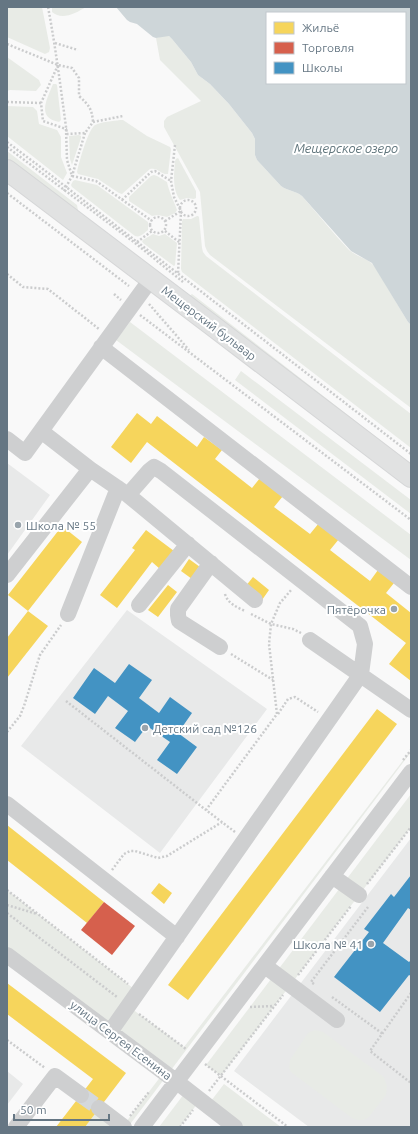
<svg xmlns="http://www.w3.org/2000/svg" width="418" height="1134" viewBox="0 0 418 1134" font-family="Ubuntu,sans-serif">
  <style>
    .built { fill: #e8e9e9 }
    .green { fill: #e8ebe6 }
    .water { fill: #ced6d9; fill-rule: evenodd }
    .homes { fill: #f6d55c }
    .shops { fill: #d6604d }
    .schools { fill: #4393c3 }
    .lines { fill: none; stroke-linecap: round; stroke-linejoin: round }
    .minor-tunnel { stroke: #d4d8dc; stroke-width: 16; stroke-dasharray: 16 8; stroke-linecap: butt }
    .major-casing { stroke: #d5d6d7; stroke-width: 22 }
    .path { stroke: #cbcccd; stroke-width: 2.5; stroke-dasharray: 2 2; stroke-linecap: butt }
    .minor { stroke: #cecfd0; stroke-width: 16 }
    .major { stroke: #e1e2e2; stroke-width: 20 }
    .poi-dot { fill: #99a4ac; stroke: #fff; stroke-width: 1.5 }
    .labels { text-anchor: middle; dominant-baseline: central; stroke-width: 4; stroke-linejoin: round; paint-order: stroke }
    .street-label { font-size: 12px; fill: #657683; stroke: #fff }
    .poi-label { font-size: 12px; fill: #657683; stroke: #fff; text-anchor: start }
    .water-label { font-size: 13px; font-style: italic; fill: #60757c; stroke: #fff }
  </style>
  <rect width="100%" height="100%" fill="#f9f9f9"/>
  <path class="built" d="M7 463 50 495 7 555Z
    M127 610 267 709 160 853 21 746Z
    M411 838V1127H309L234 1071Z
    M7 1071 23 1084 7 1105Z"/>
  <path class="green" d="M7 7H42L50 48 49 52 45 54 7 37Z
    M52 7H86C76 13 62 21 52 12Z
    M164 36H169L172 39 191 62 198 75 210 84 229 104 252 133 255 139V155L257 160 281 186C288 191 296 191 302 196 318 214 333 233 349 250 357 257 368 258 375 267L408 322 411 325V408L210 255 207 251 205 246 200 192 164 127V121L167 117 201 101 160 60 156 38Z
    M7 57 39 80 41 85 36 91 10 90 7 91Z
    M53 84H56L57 85 61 120 59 122C36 118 47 99 53 84Z
    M7 106 33 107 37 111 39 124 57 130 61 137V157L67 173 63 180 7 136Z
    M120 120H123L147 136 170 147 171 149 168 174C161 175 158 167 150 169L122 194 119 193 98 179 78 174 77 172C79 162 88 130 95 125 101 122 114 121 120 120Z
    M79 135 81 136V138L72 165 70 159 69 136Z
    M7 151 77 205 79 216 7 160Z
    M178 158 196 191V198L194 199 187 198 180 200C172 189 174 174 175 161L176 159Z
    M154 175 157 176 167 182C169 192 174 201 177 210L175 213 167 217 158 215 152 216 129 201V197L151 176Z
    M75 180 97 185 148 222V230C144 233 140 238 135 236L72 187 71 185 73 181Z
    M197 216H198L199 217 202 248 203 252 206 256 411 414V448L182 272 181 269 182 221 183 219H191Z
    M153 234 159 236 165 234 177 243 175 265 174 266 143 243 142 241 143 240Z
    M192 294 411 464V468L188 297Z
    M130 322 411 535V560L116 340Z
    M241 371 411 500V514L235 380Z
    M411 750V752L128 1127H85L99 1108 123 1126 164 1072 7 955V890L138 992 128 1006 184 1047Z
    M411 794V827L221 1076 206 1065Z
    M315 1030 323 1032 384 1077 387 1086 386 1095 368 1118 363 1120H358L352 1118 291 1072 289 1068 290 1060 308 1033Z
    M224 1084 281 1127H244L211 1101Z
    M187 1090 200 1100 180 1127H159Z"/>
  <path class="water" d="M116 7H411V325L408 322 372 263 351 251 302 196C296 191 288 191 281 186L257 160 255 155V139L252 133 229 104 210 84 198 75 191 62 172 39 169 36 156 38 153 37 137 24 130 22 127 20ZM267 13H405V83H267Z"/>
  <path class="homes" d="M137 413 151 424 157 416 197 447 204 437 222 450 215 459 252 488 260 478 283 496 274 507 310 534 319 523 339 539 330 550 370 581 378 570 394 583 386 593 411 613V681L389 664 406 643 147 442 131 463 111 447Z
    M62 526 82 542 28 611 8 595Z
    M146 530 174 551 160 569 152 562 117 608 100 595 135 550 132 548Z
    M189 559 200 567 192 579 181 571Z
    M253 577 269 590 262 600 245 587Z
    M168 585 177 592 158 617 148 610Z
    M28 611 48 626 7 678V638Z
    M377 709 397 724 188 1000 168 985Z
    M7 825 104 902 87 923 7 860Z
    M159 883 172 893 164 904 151 893Z
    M7 983 126 1073 85 1127H56L93 1079 7 1014Z"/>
  <path class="shops" d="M104 902 135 926 112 955 81 930Z"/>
  <path class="schools" d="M129 664 152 680 139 698 159 713 170 697 192 713 178 733 197 747 177 774 157 760 170 742 147 726 135 742 115 728 128 711 108 696 95 714 73 698 94 668 115 683Z
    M411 875V910L408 908 383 943 409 962 411 960V976L409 975 380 1012 334 977 369 932 364 929 391 894 394 897Z"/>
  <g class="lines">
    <path class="minor-tunnel" d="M81 1095 99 1108"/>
    <g class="major-casing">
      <path id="major" d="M7 170 213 326 411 477"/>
    </g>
    <path class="path" d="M48 7C56 49 61 91 67 134L85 133 93 122 123 116
      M55 43 78 50
      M7 44 58 65 72 68 79 78V96C89 105 92 109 93 122
      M58 65 41 103 43 121 66 129 67 160 72 176 96 181 152 221
      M7 102 41 103
      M7 142 39 166 411 454
      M175 145 171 181 174 197 181 211 178 274
      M7 147 135 243 183 282
      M64 191 72 176 85 133
      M7 193 129 286
      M180 208a8 8 0 1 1 16 0a8 8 0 1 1-16 0Z
      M122 200 151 172 155 171 171 181
      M150 225a8 8 0 1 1 16 0a8 8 0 1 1-16 0Z
      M165 221 181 211
      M165 231 179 242
      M137 242 152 231
      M7 274 23 287 48 289 99 329
      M114 294 121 300
      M149 304 189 350
      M140 315 411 520
      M225 594C228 604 237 607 245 611
      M251 614 271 624 293 629 301 633
      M231 654 273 680
      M66 701 206 810
      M278 714 288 699 295 697 318 712
      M7 732 20 716 24 706 40 655 61 625
      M403 760 411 750
      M235 832 206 810 277 714 269 644 271 624 280 603 292 589
      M112 870 124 854 130 851H135L158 858 167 856 222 822
      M367 884 411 827
      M7 890 128 984
      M7 905 37 914
      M7 913 117 997
      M298 975 351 906
      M314 984 311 982 368 907
      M411 993 370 1051 411 1083
      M332 997 383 1034
      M250 1007 274 1006
      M139 1014 186 1049
      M7 1040 45 1068
      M205 1064 288 1127
      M209 1091 283 995
      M130 1116 149 1092
      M180 1127 193 1110"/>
    <path class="minor" d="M101 347 411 587
      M41 431 90 469 128 495 149 471 154 467 161 471 360 626 365 644 361 674 110 1032
      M7 439 25 453 151 279
      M128 495 255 600
      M211 563 178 609V615L179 621 220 647
      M7 575 90 469
      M139 605 188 544
      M68 614 118 488
      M310 640 411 710
      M7 804 177 937
      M332 876 359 895
      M7 955 177 1082 235 1127
      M265 966 337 1020
      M99 1108 124 1127
      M16 1127 55 1076 81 1095
      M142 1127 411 772"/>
    <use href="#major" class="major"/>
  </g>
  <g class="poi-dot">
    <circle cx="18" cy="525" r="4"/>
    <circle cx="394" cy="609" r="4"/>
    <circle cx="145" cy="728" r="4"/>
    <circle cx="371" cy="944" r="4"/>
  </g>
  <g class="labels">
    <g class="street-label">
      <text transform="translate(209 323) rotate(37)">Мещерский бульвар</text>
      <text transform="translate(121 1040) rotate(37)">улица Сергея Есенина</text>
    </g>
    <g class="poi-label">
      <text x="26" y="525">Школа № 55</text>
      <text x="386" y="609" text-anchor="end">Пятёрочка</text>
      <text x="153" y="728">Детский сад №126</text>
      <text x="363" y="944" text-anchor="end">Школа № 41</text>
    </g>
    <g class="water-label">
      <text x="346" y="148">Мещерское озеро</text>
    </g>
  </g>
  <rect width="418" height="1134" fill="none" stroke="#657683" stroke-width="16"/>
  <rect x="266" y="12" width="140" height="72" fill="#ffffff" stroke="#c1c8cd"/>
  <rect x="274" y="22" width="20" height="12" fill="#f6d55c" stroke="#c1c8cd"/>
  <text x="302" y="32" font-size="12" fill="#657683">Жильё</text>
  <rect x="274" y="42" width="20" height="12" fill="#d6604d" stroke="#c1c8cd"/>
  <text x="302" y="52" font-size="12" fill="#657683">Торговля</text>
  <rect x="274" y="62" width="20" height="12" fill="#4393c3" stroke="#c1c8cd"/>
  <text x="302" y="72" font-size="12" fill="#657683">Школы</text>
  <path d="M14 1114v6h95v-6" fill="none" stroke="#657683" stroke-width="2"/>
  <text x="20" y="1114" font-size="12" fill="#657683" stroke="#ffffff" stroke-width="3" paint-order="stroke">50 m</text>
</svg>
